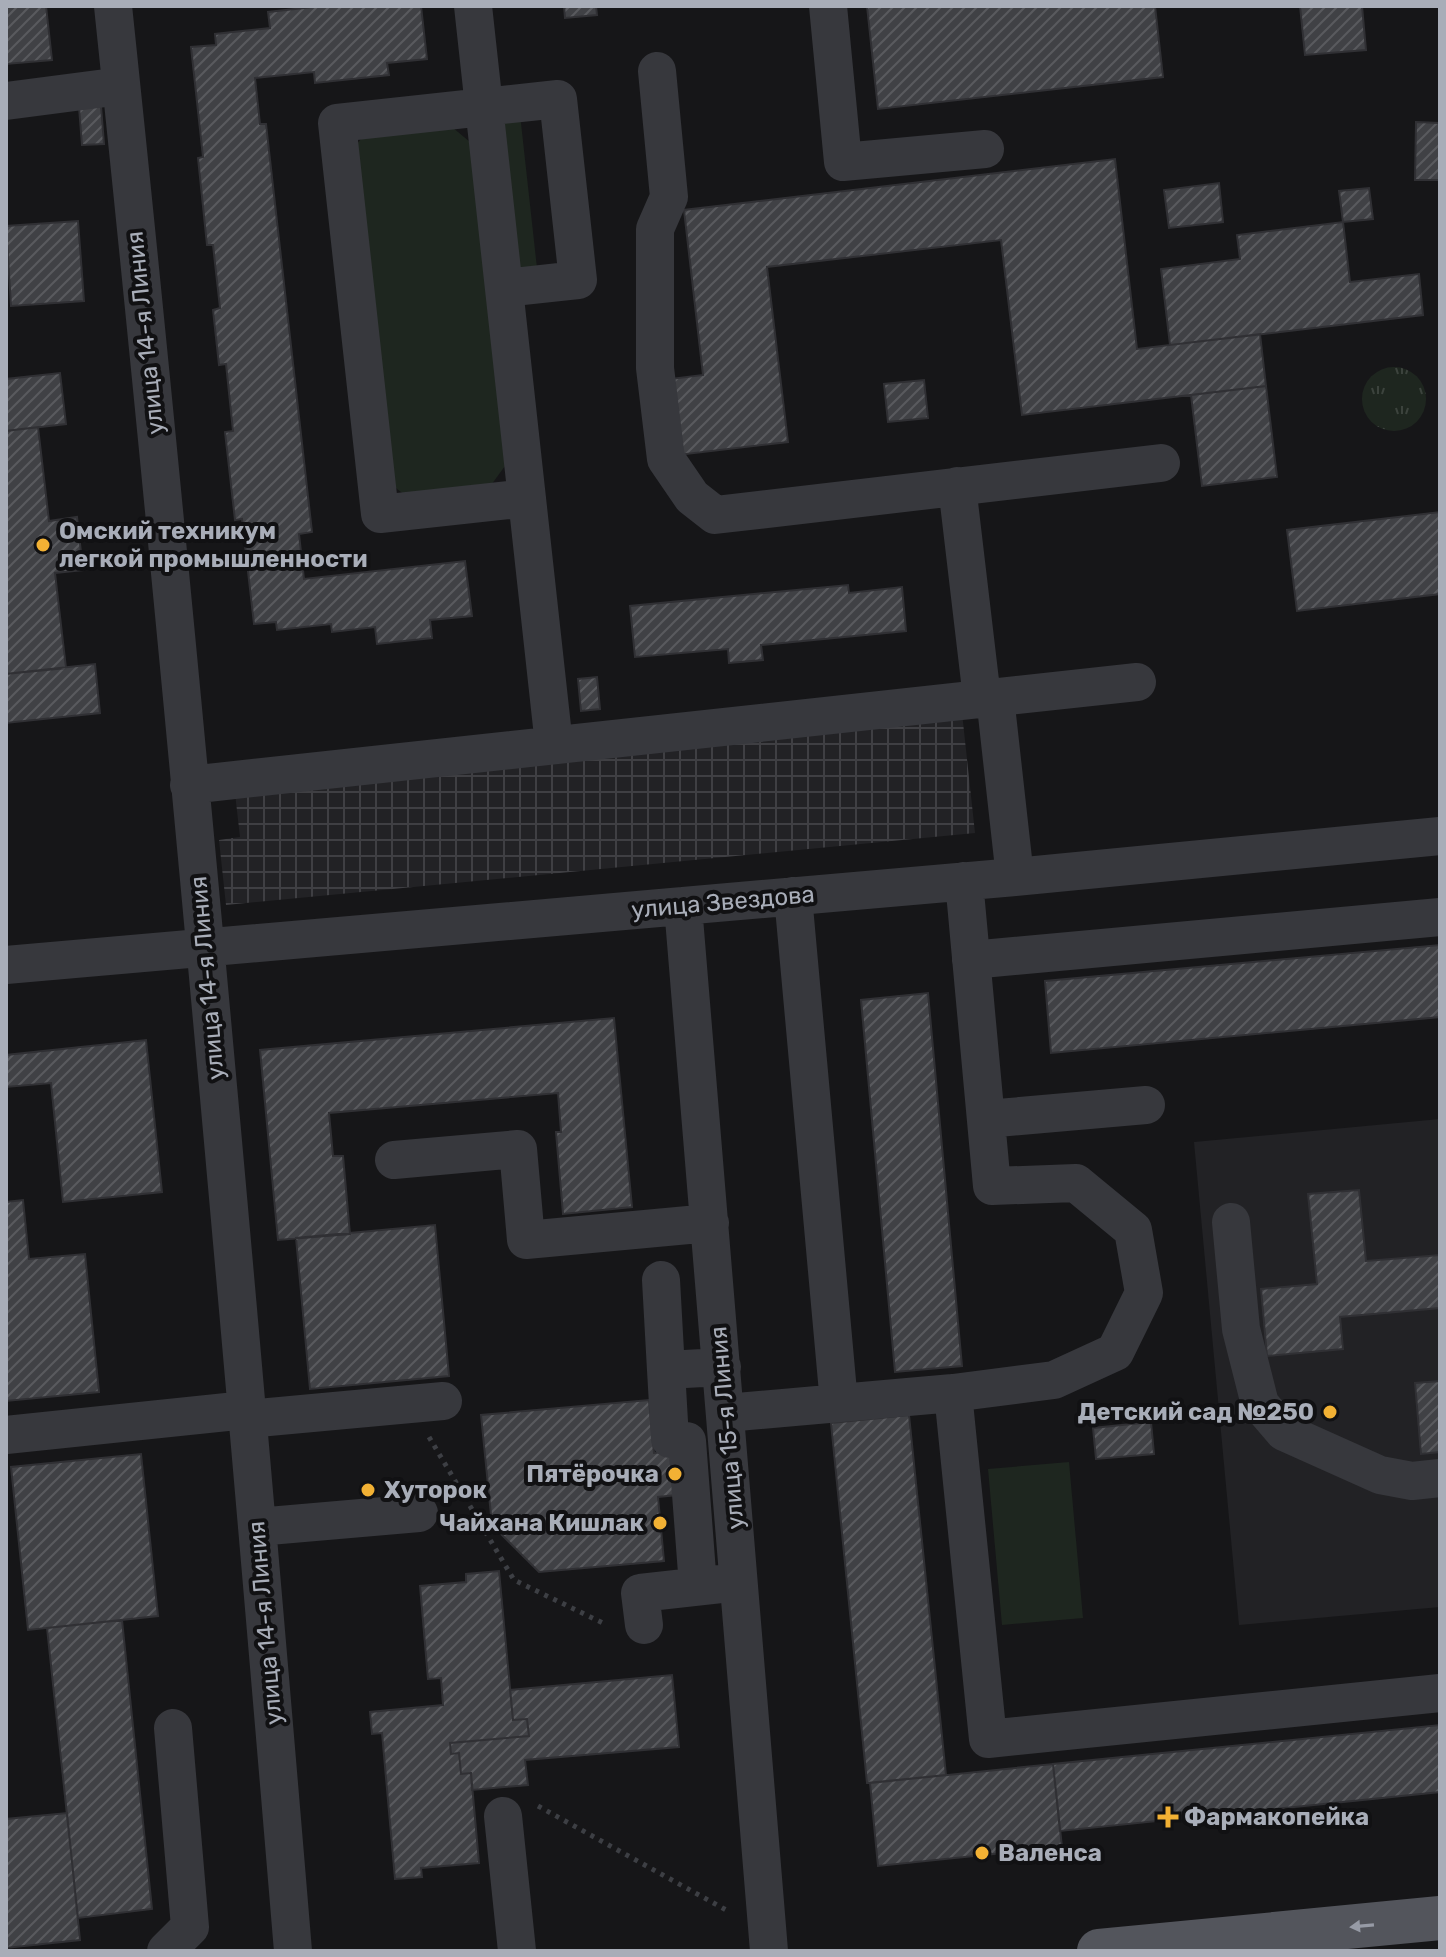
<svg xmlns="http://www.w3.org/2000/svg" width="1446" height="1957" viewBox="0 0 1446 1957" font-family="Rubik,sans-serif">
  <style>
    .built { fill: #222225 }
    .industrial { fill: url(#industrial-grid) }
    .grass { fill: url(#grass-tufts) }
    .park { fill: #1e261f }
    .building { fill: url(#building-hatch); stroke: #303034; stroke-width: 2 }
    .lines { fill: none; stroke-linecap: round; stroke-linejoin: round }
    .path { stroke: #3d3f44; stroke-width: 5; stroke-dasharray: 4 6; stroke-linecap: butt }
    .minor { stroke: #37383d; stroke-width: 38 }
    .major { stroke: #53555c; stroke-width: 44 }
    .oneway { fill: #979ba6 }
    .poi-dot { fill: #f2b134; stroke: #111113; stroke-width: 3 }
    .labels { text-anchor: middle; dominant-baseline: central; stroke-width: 8; stroke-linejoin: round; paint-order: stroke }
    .street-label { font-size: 24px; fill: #a8adb8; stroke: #111113 }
    .poi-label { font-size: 24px; font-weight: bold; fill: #a8adb8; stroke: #111113; text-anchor: start }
  </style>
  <defs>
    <pattern id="industrial-grid" width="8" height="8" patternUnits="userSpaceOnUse" patternTransform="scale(2)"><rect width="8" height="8" fill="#222225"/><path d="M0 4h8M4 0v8" fill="none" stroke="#3f3f43"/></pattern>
    <pattern id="grass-tufts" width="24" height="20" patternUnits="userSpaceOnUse" patternTransform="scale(2)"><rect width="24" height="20" fill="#1e261f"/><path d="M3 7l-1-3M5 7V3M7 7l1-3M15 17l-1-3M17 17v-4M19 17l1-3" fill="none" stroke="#3c433d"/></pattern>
    <pattern id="building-hatch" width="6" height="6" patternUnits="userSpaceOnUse" patternTransform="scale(2)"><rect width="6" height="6" fill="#404145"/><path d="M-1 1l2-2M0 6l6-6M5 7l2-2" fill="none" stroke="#595a5e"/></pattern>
  </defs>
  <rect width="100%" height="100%" fill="#161618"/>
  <path class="built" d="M1440 1119V1607L1239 1625 1194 1142Z"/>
  <path class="industrial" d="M962 713 975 833 226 905 219 840 240 837 235 793Z"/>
  <path class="grass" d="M1362 399a32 32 0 1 1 64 0a32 32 0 1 1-64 0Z"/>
  <path class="park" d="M520 114 537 268 515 271 498 117Z
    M446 122 470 142 505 466 486 492 411 500 387 481 351 152 367 131Z
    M1069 1462 1083 1618 1002 1625 988 1469Z"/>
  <path class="building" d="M6 6H46L52 60 6 64Z
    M322 6H421L427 59 387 63 389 75 315 83 314 72 255 78 260 124H266L312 532 299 534 304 579 465 561 472 616 430 620 432 638 377 644 375 627 332 632 331 624 277 630 276 622 254 624 242 519 235 520 225 432 233 431 226 364 219 365 213 310 220 308 213 245H207L198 158 203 157 191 47 216 45 215 34 270 28 268 12Z
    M564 6H596L597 15 565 18Z
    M867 6H1155L1163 77 878 109Z
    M1300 6H1362L1366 50 1305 55Z
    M101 106 104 144 82 145 79 107Z
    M1416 122 1440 123V180H1415Z
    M1115 159 1137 349 1260 334 1266 386 1022 415 1001 240 767 267 788 442 678 455 670 379 703 375 684 210Z
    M1219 183 1223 222 1169 228 1164 190Z
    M1369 188 1373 219 1343 222 1339 191Z
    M78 221 84 301 11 306 6 226Z
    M1343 222 1350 282 1419 274 1423 315 1170 345 1161 269 1240 259 1237 235Z
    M60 373 66 424 6 431V379Z
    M924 380 928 418 888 422 884 384Z
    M1266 386 1277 477 1202 486 1191 395Z
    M38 427 49 521 77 517 83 570 55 573 66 668 6 674V431Z
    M1440 512V594L1297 611 1287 530Z
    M848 585 849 593 902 587 906 631 761 645 763 660 729 663 728 649 635 657 630 606Z
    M95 664 100 713 6 723V674Z
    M597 677 600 709 581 711 578 679Z
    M1440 945V1017L1051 1053 1045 981Z
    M928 993 962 1366 895 1372 861 1000Z
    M614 1018 632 1207 563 1214 556 1132H561L558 1093 329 1113 333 1156H343L350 1234 278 1240 260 1050Z
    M146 1040 162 1192 63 1202 51 1083 6 1087V1055Z
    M1359 1190 1366 1261 1440 1255V1308L1340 1317 1343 1349 1267 1356 1261 1289 1317 1284 1308 1194Z
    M23 1200 29 1259 85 1254 99 1392 6 1401V1202Z
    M435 1225 449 1376 310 1389 296 1238Z
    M1440 1381V1452L1421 1454 1415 1383Z
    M649 1400 654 1453 673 1451 677 1495 658 1497 664 1561 539 1572 492 1525 481 1415Z
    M909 1415 946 1775 867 1783 831 1423Z
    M1151 1422 1154 1454 1096 1459 1093 1428Z
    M141 1454 158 1616 28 1630 11 1467Z
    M499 1571 513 1720 527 1719 529 1736 450 1743 451 1754 459 1753 461 1774 471 1773 479 1863 421 1868 422 1877 395 1879 382 1733 372 1734 370 1712 443 1705 441 1678 428 1679 420 1586 466 1582V1574Z
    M122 1620 152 1909 78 1918 47 1628Z
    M672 1675 679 1747 525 1760 528 1785 472 1790 471 1773 461 1774 459 1753 451 1754 450 1743 529 1736 527 1719 513 1720 510 1690Z
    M1440 1725V1792L1060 1831 1053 1764Z
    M1053 1764 1062 1847 878 1866 870 1783Z
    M67 1813 80 1940 6 1948V1819Z"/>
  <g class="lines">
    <path class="path" d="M429 1437 514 1580 607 1625
      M538 1806 728 1911"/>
    <path class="minor" d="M113 6C181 653 239 1302 293 1951
      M473 6 554 745
      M828 6 843 162 985 149
      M657 71 669 197 655 229V368L666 459 692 497 715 515 1161 463
      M6 101 121 86
      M504 288 578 280 558 99 337 123 380 514 527 498
      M957 486 982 698
      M995 697 1015 877
      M189 785 1137 682
      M793 896 839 1403
      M683 906 769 1951
      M971 960 1440 917
      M6 965 1015 877 1440 836
      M986 1119 1146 1105
      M394 1160 518 1149 526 1240 710 1223
      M1231 1222 1241 1329 1260 1404 1284 1432 1380 1475 1412 1481 1440 1478
      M661 1280 666 1370 722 1367
      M666 1370 670 1439 687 1441 698 1586
      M953 1393 988 1739 1440 1693
      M726 1413 953 1393 1054 1380 1115 1352 1144 1293 1133 1230 1076 1183 992 1186 964 881
      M247 1419 443 1401
      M6 1435 246 1410
      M257 1527 419 1513
      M644 1625 640 1593 721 1584
      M503 1816 517 1951
      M166 1951 190 1927 173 1728"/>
    <path class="major" d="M1099 1951 1440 1918"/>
  </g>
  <defs><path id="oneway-solid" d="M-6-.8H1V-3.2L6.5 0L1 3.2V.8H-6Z" transform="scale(2)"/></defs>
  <use class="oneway" href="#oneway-solid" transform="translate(1362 1926) rotate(175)"/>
  <g class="poi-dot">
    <circle cx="43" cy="545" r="8"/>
    <circle cx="1330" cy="1412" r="8"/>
    <circle cx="675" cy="1474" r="8"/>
    <circle cx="368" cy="1490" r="8"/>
    <circle cx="660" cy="1523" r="8"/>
    <path d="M1164 1805h8v8h8v8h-8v8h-8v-8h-8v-8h8z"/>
    <circle cx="982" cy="1853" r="8"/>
  </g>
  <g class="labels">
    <g class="street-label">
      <text transform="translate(145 333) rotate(-96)">улица 14-я Линия</text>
      <text transform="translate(723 902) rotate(-5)">улица Звездова</text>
      <text transform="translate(207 978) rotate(-95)">улица 14-я Линия</text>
      <text transform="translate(727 1428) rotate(-95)">улица 15-я Линия</text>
      <text transform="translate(265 1623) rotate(-95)">улица 14-я Линия</text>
    </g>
    <g class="poi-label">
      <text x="59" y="531">Омский техникум<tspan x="59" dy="28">легкой промышленности</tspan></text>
      <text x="1314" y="1412" text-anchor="end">Детский сад №250</text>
      <text x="659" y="1474" text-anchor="end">Пятёрочка</text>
      <text x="384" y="1490">Хуторок</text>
      <text x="644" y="1523" text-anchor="end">Чайхана Кишлак</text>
      <text x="1184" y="1817">Фармакопейка</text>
      <text x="998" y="1853">Валенса</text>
    </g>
  </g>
  <rect width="1446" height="1957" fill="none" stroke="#a8adb8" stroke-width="16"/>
</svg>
